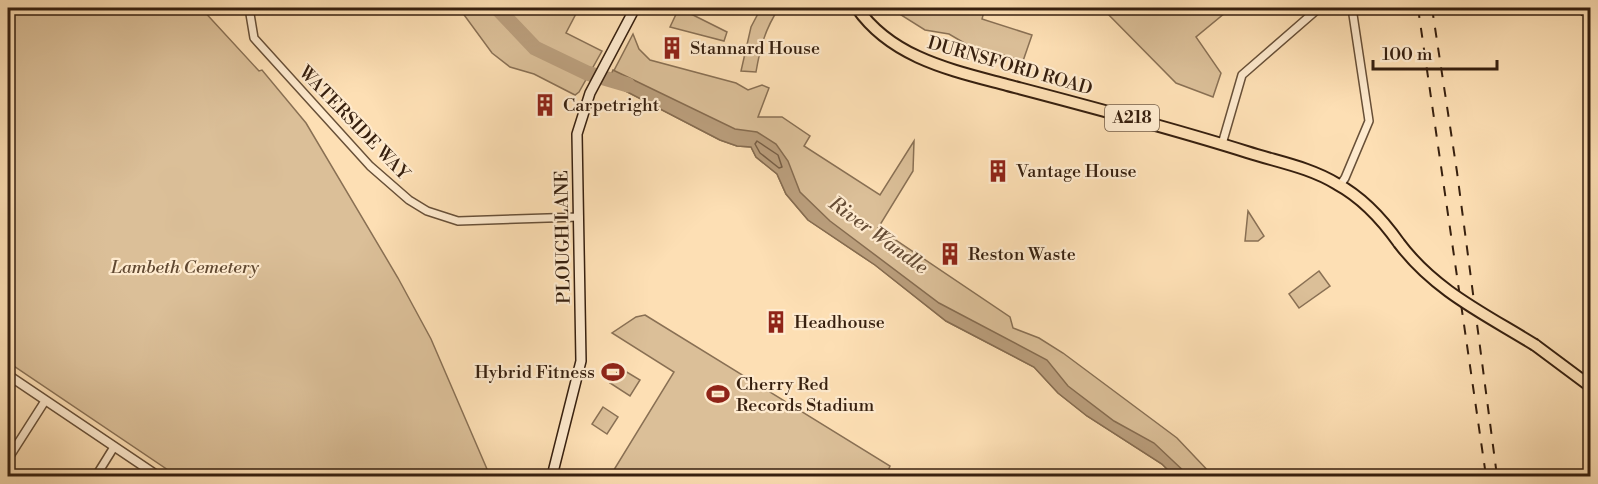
<svg xmlns="http://www.w3.org/2000/svg" width="1598" height="484" viewBox="0 0 1598 484" font-family="'Libre Bodoni',serif">
  <style>
    .green { fill: #dbbf98; stroke: #897054; stroke-width: 1.5 }
    .water { fill: #ba9e7c; stroke: #866c50; stroke-width: 1.5 }
    .lines { fill: none; stroke-linecap: round; stroke-linejoin: round }
    .shore { stroke: #785f46; stroke-width: 1.5 }
    .river { stroke: #ba9e7c; stroke-width: 15 }
    .minor-casing { stroke: #685038; stroke-width: 10 }
    .tertiary-casing { stroke: #685038; stroke-width: 11 }
    .secondary-casing { stroke: #37200f; stroke-width: 12 }
    .primary-casing { stroke: #37200f; stroke-width: 14 }
    .minor { stroke: #feeace; stroke-width: 7 }
    .tertiary { stroke: #feeace; stroke-width: 8 }
    .secondary { stroke: #feeace; stroke-width: 9 }
    .primary { stroke: #fddfb4; stroke-width: 10 }
    .rail { stroke: #37200f; stroke-width: 2; stroke-dasharray: 10 10; stroke-linecap: butt }
    .primary-bridge-casing { stroke: #37200f; stroke-width: 14; stroke-linecap: butt }
    .primary-bridge { stroke: #fddfb4; stroke-width: 10 }
    .labels { text-anchor: middle; dominant-baseline: central; stroke-width: 4.5; stroke-linejoin: round; paint-order: stroke }
    .shield { fill: #feeace; stroke: #735d48; stroke-width: 1.5 }
    .shield-label { font-size: 16px; font-weight: bold; fill: #37200f }
    .poi-label { font-size: 18px; fill: #37200f; stroke: #feeace; text-anchor: start }
    .street-label { font-size: 18px; fill: #37200f; stroke: #feeace }
    .park-label { font-size: 18px; font-style: italic; fill: #604831; stroke: #feeace }
    .water-label { font-size: 20px; font-style: italic; fill: #654c35; stroke: #feeace }
  </style>
  <rect width="100%" height="100%" fill="#fddfb4"/>
  <filter id="stains"><feTurbulence type="fractalNoise" baseFrequency=".00333" numOctaves="4"/><feColorMatrix values="0 0 0 0 .2 0 0 0 0 .09 0 0 0 0 .02 0 0 0 .5 -.17"/></filter>
  <radialGradient id="worn" r=".72"><stop offset=".6" stop-color="#630" stop-opacity="0"/><stop offset="1" stop-color="#630" stop-opacity=".3"/></radialGradient>
  <path class="green" d="M8 8H201L259 71 262 70 306 123 398 278 431 339 490 476H177L8 362Z
    M459 8H579L566 33 602 51 579 92 575 95 534 74 510 67 492 53Z
    M679 8 727 32 724 41 670 27Z
    M761 8H779C765 29 760 48 756 72L741 71 751 27Z
    M894 8H985L982 19 1032 35 1023 61 966 44 949 34 925 30 901 15Z
    M1102 8H1231L1196 37 1221 73 1213 97 1176 83Z
    M633 34 639 49 650 60 736 83 748 90 762 85 769 88 758 117H782L810 136 804 146 880 195 914 141 913 171 878 228 1010 317 1013 328 1039 338 1063 353 1177 438 1213 476H1174L1162 464 1087 416 1058 393 1034 367 946 321 875 265 808 220 786 194 777 174 756 157 751 147 737 146 720 140 608 82Z
    M1248 211 1264 236 1258 241H1245Z
    M1319 271 1330 286 1299 308 1289 294Z
    M645 315 890 466 886 476H612V473L674 372 612 333 636 317Z
    M620 368 640 380 630 396 610 383Z
    M603 407 618 417 607 434 592 424Z"/>
  <path class="water" d="M613 70 735 129 757 132 776 144 788 161 800 192 830 221 939 303 1047 360 1068 386 1114 421 1154 443 1189 476H1174L1162 464 1087 416 1058 393 1034 367 946 321 875 265 808 220 786 194 777 174 756 157 751 147 737 146 720 140 608 82Z"/>
  <g class="lines">
    <path class="shore" d="M757 141 778 155 782 167 779 168 760 153 755 144Z"/>
    <path class="river" d="M497 8 535 48 587 73 628 85"/>
    <g class="minor-casing">
      <path id="minor" d="M249 8 254 38 370 166 409 200 427 211 458 221 579 217
        M1222 144 1242 75 1319 8
        M1340 185 1345 178 1369 121 1352 8
        M8 459 45 401
        M96 476 114 447"/>
    </g>
    <g class="tertiary-casing">
      <path id="tertiary" d="M8 375 158 476"/>
    </g>
    <g class="secondary-casing">
      <path id="secondary" d="M552 476 581 361 577 134 590 93 635 8"/>
    </g>
    <g class="primary-casing">
      <path id="primary" d="M857 8C892 58 951 70 1007 85 1087 106 1168 127 1247 152 1278 162 1309 167 1337 184 1363 198 1382 219 1399 243
        M1535 345 1590 386"/>
    </g>
    <use href="#minor" class="minor"/>
    <use href="#tertiary" class="tertiary"/>
    <use href="#secondary" class="secondary"/>
    <use href="#primary" class="primary"/>
    <path class="rail" d="M1418 8 1486 476
      M1432 8 1457 172 1497 476
      M1576 8 1590 25"/>
    <g class="primary-bridge-casing">
      <path id="primary-bridge" d="M1399 243C1435 291 1485 314 1535 345"/>
    </g>
    <use href="#primary-bridge" class="primary-bridge"/>
  </g>
  <defs>
    <g id="building-bare" transform="scale(1.8)"><path d="M-4-6H4V6H1V3H-1V6H-4ZM-2.5-4.3h1.7v1.8h-1.7ZM.8-4.3h1.7v1.8H.8ZM-2.5-1h1.7V.8h-1.7ZM.8-1h1.7V.8H.8Z" fill="#8f2418" stroke="#feeace" stroke-width="2.5" paint-order="stroke"/></g>
    <g id="stadium-bare" transform="scale(1.8)"><path d="M0-5a6.5 5 0 1 0 0 10a6.5 5 0 1 0 0-10ZM-3.5-1.8h7v3.6h-7Z" fill="#8f2418" stroke="#feeace" stroke-width="2.5" paint-order="stroke"/></g>
  </defs>
  <g fill-rule="evenodd">
    <use href="#building-bare" x="672" y="48"/>
    <use href="#building-bare" x="545" y="105"/>
    <use href="#building-bare" x="998" y="171"/>
    <use href="#building-bare" x="950" y="254"/>
    <use href="#building-bare" x="776" y="322"/>
    <use href="#stadium-bare" x="613" y="372"/>
    <use href="#stadium-bare" x="718" y="394"/>
  </g>
  <g class="labels">
    <rect class="shield" x="1105" y="105" width="54" height="26" rx="4.5"/>
    <g class="shield-label">
      <text x="1132" y="118">A218</text>
    </g>
    <g class="poi-label">
      <text x="690" y="48">Stannard House</text>
      <text x="563" y="105">Carpetright</text>
      <text x="1016" y="171">Vantage House</text>
      <text x="968" y="254">Reston Waste</text>
      <text x="794" y="322">Headhouse</text>
      <text x="595" y="372" text-anchor="end">Hybrid Fitness</text>
      <text x="736" y="384">Cherry Red<tspan x="736" dy="21">Records Stadium</tspan></text>
    </g>
    <g class="street-label">
      <text transform="translate(1010 66) rotate(16)">DURNSFORD ROAD</text>
      <text transform="translate(354 123) rotate(46)">WATERSIDE WAY</text>
      <text transform="translate(563 237) rotate(-91)">PLOUGH LANE</text>
    </g>
    <g class="park-label">
      <text x="185" y="267">Lambeth Cemetery</text>
    </g>
    <g class="water-label">
      <text transform="translate(878 236) rotate(36)">River Wandle</text>
    </g>
  </g>
  <rect width="1598" height="484" fill="none" stroke="#fddfb4" stroke-width="30"/>
  <rect x="9" y="9" width="1580" height="466" fill="none" stroke="#37200f" stroke-width="3"/>
  <rect x="15" y="15" width="1568" height="454" fill="none" stroke="#37200f" stroke-width="1.5"/>
  <path d="M1373 60v9h124v-9" fill="none" stroke="#37200f" stroke-width="3"/>
  <text x="1382" y="60" font-size="18" fill="#37200f" stroke="#feeace" stroke-width="4.5" paint-order="stroke">100 m</text>
  <rect width="100%" height="100%" filter="url(#stains)"/>
  <rect width="100%" height="100%" fill="url(#worn)"/>
</svg>
